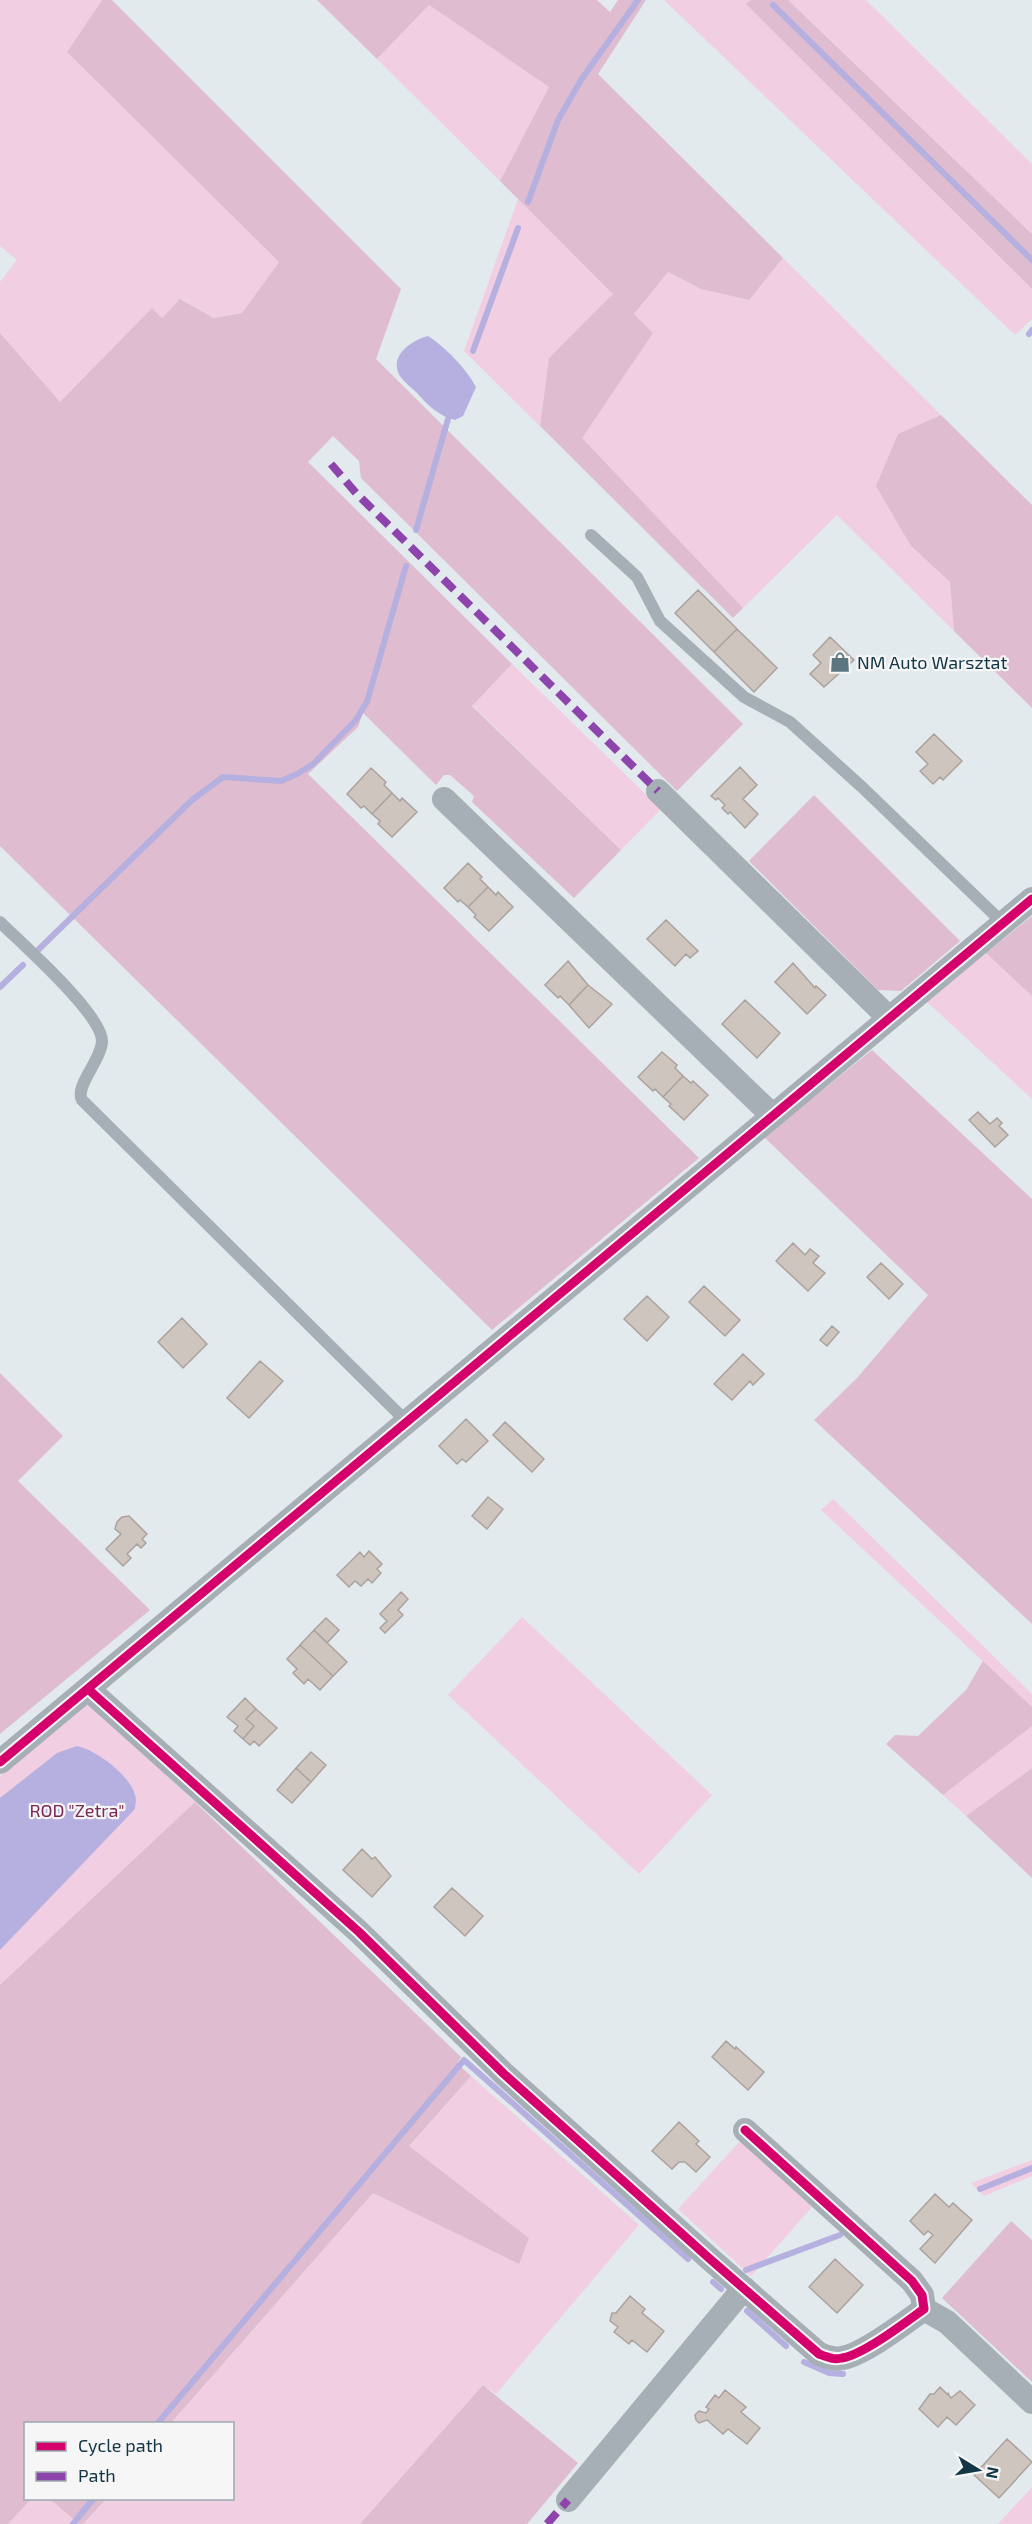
<svg xmlns="http://www.w3.org/2000/svg" width="1032" height="2524" viewBox="0 0 1032 2524" font-family="'Exo 2',sans-serif">
  <style>
    .green { fill: #f1cee1 }
    .forest { fill: #dfbccf }
    .water { fill: #b5b0df }
    .lines { fill: none; stroke-linecap: round; stroke-linejoin: round }
    .stream { stroke: #b5b0df; stroke-width: 6 }
    .building { fill: #cfc5bf; stroke: #aba29d; stroke-width: 1.5 }
    .lane { stroke: #a6afb5; stroke-width: 12 }
    .street { stroke: #a6afb5; stroke-width: 24 }
    .quiet { stroke: #8e44ad; stroke-width: 8; stroke-dasharray: 15 8; stroke-linecap: butt }
    .cycleway-casing { stroke: #f6f6f6; stroke-width: 13 }
    .cycleway { stroke: #d6006c; stroke-width: 9 }
    .labels { text-anchor: middle; dominant-baseline: central; stroke-width: 4.5; stroke-linejoin: round; paint-order: stroke }
    .poi-label { font-size: 18px; fill: #123646; stroke: #f6f6f6; text-anchor: start }
    .park-label { font-size: 18px; fill: #792752; stroke: #f6f6f6 }
  </style>
  <rect width="100%" height="100%" fill="#e2eaee"/>
  <path class="green" d="M0 0H102L67 52 279 262 242 313 214 318 181 299 162 318 152 308 60 403 0 333V282L17 260 0 246Z
    M664 0H751L747 4 1032 289V319L1015 335Z
    M788 0H866L1032 164V234Z
    M429 5 549 87 500 181 377 59Z
    M518 199 614 294 549 358 540 426 464 351Z
    M783 258 941 415 898 434 911 546 950 582 954 631 837 515 743 608 581 438 653 333 634 314 668 272 701 289 749 300Z
    M512 664 661 809 621 850 472 705Z
    M986 953 1032 996V1099L926 1001Z
    M833 1499 1032 1694V1707L821 1510Z
    M522 1617 712 1795 639 1874 448 1695Z
    M88 1702 195 1802 0 1985V1776Z
    M1032 1726V1768L966 1816 943 1795Z
    M471 2076 639 2225 496 2394 483 2385 360 2524H83L106 2499 232 2498V2424L171 2423 373 2193 518 2263 529 2238 409 2146Z
    M741 2140 812 2207 751 2276 678 2209Z
    M1032 2160V2176L984 2196 971 2183Z
    M1032 2487V2524H998Z
    M31 2498 50 2499 79 2524H8Z"/>
  <path class="forest" d="M102 0H112L401 289 376 359 743 724 677 791 361 478 359 461 333 436 308 462 512 664 472 706 621 850 574 898 472 802 474 796 450 775H444L436 785 363 713 358 727 308 774 699 1158 492 1330 0 846V333L60 402 152 308 162 318 180 299 214 318 242 313 279 262 67 52Z
    M317 0H597L610 12 618 0H646L598 74 783 258 749 300 701 289 668 272 634 314 653 333 582 438 743 608 733 618 540 426 549 358 613 294 500 181 549 87 429 5 377 59Z
    M751 0H788L1032 234V289L746 4Z
    M941 415 1032 505V708L954 631 950 582 911 546 876 486 898 434Z
    M814 795 960 941 901 991 878 990 749 861Z
    M1032 916V996L986 953Z
    M872 1050 1032 1199V1624L814 1420 857 1378 928 1295 764 1137Z
    M0 1373 63 1436 18 1481 150 1610 0 1734Z
    M983 1661 1032 1707V1726L943 1795 886 1744 895 1735 918 1736 966 1690Z
    M1032 1768V1878L966 1816Z
    M195 1802 461 2057 457 2063 471 2076 409 2146 529 2238 519 2264 373 2193 171 2423 26 2424V2498L31 2499 8 2524H0V1985Z
    M1011 2221 1032 2240V2382L942 2298Z
    M483 2385 578 2463 527 2524H360Z
    M50 2499H106L83 2524H79Z"/>
  <path class="water" d="M428 336C446 348 466 368 476 387L463 416 455 420C438 416 428 405 417 393 412 388 404 382 400 376 388 356 412 340 428 336Z
    M77 1746C96 1750 130 1775 135 1795 137 1799 135 1805 135 1809L0 1950V1798L57 1753Z"/>
  <g class="lines">
    <path class="stream" d="M773 5 1032 260
      M528 202 558 120 581 80 638 0
      M1029 334 1032 330
      M473 351 518 228
      M416 530 450 412
      M39 949 192 800 223 777 281 781 299 773 313 764 355 721 367 702 406 566
      M0 987 23 965
      M980 2189 1032 2168
      M746 2270 840 2235
      M713 2282 721 2289
      M747 2311 786 2346
      M804 2362 829 2373 843 2374
      M157 2424 464 2060 688 2259
      M73 2524 94 2498"/>
  </g>
  <path class="building" d="M698 590 737 629 714 652 675 613Z
    M737 629 777 668 754 692 714 652Z
    M830 637 854 660 824 687 810 674 821 663 813 655Z
    M934 734 962 761 943 780 940 777 933 784 920 771 928 764 916 752Z
    M740 767 757 785 743 799 758 814 745 828 730 812 728 814 722 808 725 805 718 798 716 800 711 796Z
    M371 768 386 782 384 785 392 793 372 814 364 806 361 808 347 794Z
    M392 793 400 801 402 798 417 812 392 837 378 824 380 821 372 814Z
    M468 863 482 877 480 879 488 887 468 907 460 900 458 902 444 888Z
    M488 887 496 895 498 892 513 907 489 931 474 917 476 915 468 907Z
    M666 920 698 951 690 958 686 954 675 966 647 939Z
    M568 961 588 985 569 1005 560 996 558 998 545 985Z
    M793 963 815 988 816 986 826 995 807 1014 775 982Z
    M588 985 612 1004 589 1028 569 1005Z
    M745 1000 780 1033 757 1058 722 1024Z
    M662 1052 677 1065 675 1068 683 1076 663 1097 655 1089 653 1091 638 1077Z
    M683 1076 691 1083 693 1081 708 1095 684 1120 669 1106 671 1104 663 1097Z
    M978 1112 990 1124 997 1118 1002 1123 999 1126 1008 1135 995 1147 969 1120Z
    M793 1243 805 1255 810 1249 819 1256 813 1263 825 1273 808 1291 776 1261Z
    M881 1263 903 1284 889 1299 867 1277Z
    M704 1286 740 1320 725 1336 689 1302Z
    M647 1296 669 1317 647 1341 624 1319Z
    M182 1318 207 1344 183 1368 158 1342Z
    M832 1326 839 1332 827 1346 820 1340Z
    M743 1354 764 1374 753 1385 750 1381 732 1400 714 1384Z
    M260 1361 283 1381 249 1418 227 1398Z
    M466 1419 488 1441 466 1462 462 1459 457 1464 439 1446Z
    M505 1422 544 1459 532 1472 493 1435Z
    M488 1497 503 1509 487 1529 472 1516Z
    M129 1516 147 1534 142 1539 146 1543 141 1548 137 1544 127 1554 131 1558 123 1566 106 1549 121 1534 115 1529 117 1522 122 1517Z
    M369 1551 382 1564 377 1569 381 1573 372 1583 368 1579 361 1586 355 1581 349 1587 337 1575 360 1552 364 1557Z
    M401 1592 408 1599 398 1610 403 1615 385 1633 380 1628 387 1621 380 1614Z
    M326 1618 339 1630 327 1643 314 1630Z
    M314 1630 347 1662 333 1676 300 1645Z
    M300 1645 333 1676 320 1690 308 1679 304 1684 293 1673 297 1669 287 1659Z
    M245 1698 256 1709 246 1719 254 1726 243 1739 234 1731 238 1726 227 1717Z
    M256 1709 277 1728 259 1746 254 1741 250 1745 243 1739 254 1726 246 1719Z
    M311 1752 326 1765 311 1782 296 1768Z
    M296 1768 311 1782 292 1803 277 1790Z
    M362 1849 372 1859 375 1857 391 1876 372 1897 343 1870Z
    M452 1888 483 1916 465 1936 434 1907Z
    M726 2041 735 2049 736 2047 764 2072 748 2090 712 2057Z
    M679 2122 699 2141 696 2144 710 2157 696 2172 685 2162H679L672 2169 652 2151Z
    M935 2194 949 2207 953 2203 972 2220 935 2263 920 2249 933 2235 928 2231 924 2235 910 2221Z
    M835 2259 863 2285 837 2313 809 2287Z
    M630 2296 645 2309 642 2313 664 2331 647 2352 632 2340 629 2344 614 2332 618 2327 610 2321 612 2313H616Z
    M940 2387 947 2394 949 2393 948 2394 951 2398 960 2391 975 2405 956 2425 947 2417 938 2427 919 2409 930 2394H934Z
    M725 2390 746 2407 741 2412 760 2428 747 2444 728 2429 723 2434 707 2420 699 2423 696 2420 695 2415 699 2411 706 2413 709 2409 706 2407 715 2395 719 2398Z
    M1007 2439 1032 2462 999 2498 974 2475Z"/>
  <g class="lines">
    <path class="lane" d="M591 535 637 577 660 621 744 697 790 722 863 788 1003 923
      M0 922C21 943 102 1014 102 1041 102 1059 74 1087 82 1100L407 1422"/>
    <path class="street" d="M658 791 889 1018
      M444 799 772 1115
      M88 1689 359 1932 504 2074 710 2259 819 2354C827 2357 834 2360 842 2358 863 2355 906 2322 924 2309L922 2295 912 2281 745 2130
      M0 1762 1032 899
      M924 2309 947 2322 1032 2402
      M568 2500 744 2288"/>
    <path class="quiet" d="M331 464 356 493 658 791
      M547 2524 568 2500"/>
    <g class="cycleway-casing">
      <path id="cycleway" d="M88 1689 359 1932 504 2074 710 2259 819 2354C827 2357 834 2360 842 2358 863 2355 906 2322 924 2309L922 2295 912 2281 745 2130
        M0 1762 1032 899"/>
    </g>
    <use href="#cycleway" class="cycleway"/>
  </g>
  <defs>
    <g id="shop-bare" transform="scale(1.62)"><path d="M-5-2.5h2.3a2.7 3.5 0 0 1 5.4 0H5L5.5 6h-11ZM-1.5-2.5h3a1.5 2.3 0 0 0-3 0Z" fill="#5b7581" stroke="#f6f6f6" stroke-width="2.5" paint-order="stroke"/></g>
  </defs>
  <g fill-rule="evenodd">
    <use href="#shop-bare" x="840" y="662"/>
  </g>
  <g class="labels">
    <g class="poi-label">
      <text x="857" y="662">NM Auto Warsztat</text>
    </g>
    <g class="park-label">
      <text x="77" y="1810">ROD "Zetra"</text>
    </g>
  </g>
  <rect x="24" y="2422" width="210" height="78" fill="#f6f6f6" stroke="#9ba9b0" stroke-width="1.5"/>
  <rect x="36" y="2442" width="30" height="9" fill="#d6006c" stroke="#9ba9b0" stroke-width="1.5"/>
  <text x="78" y="2452" font-size="18" fill="#123646">Cycle path</text>
  <rect x="36" y="2472" width="30" height="9" fill="#8e44ad" stroke="#9ba9b0" stroke-width="1.5"/>
  <text x="78" y="2482" font-size="18" fill="#123646">Path</text>
  <g transform="translate(978 2470) rotate(101)" stroke="#f6f6f6" stroke-width="4.5" paint-order="stroke">
  <path d="M0-4.5L10 22L0 15L-10 22Z" fill="#123646"/>
  <text y="-9" font-size="16" font-weight="bold" text-anchor="middle" fill="#123646">N</text>
  </g>
</svg>
